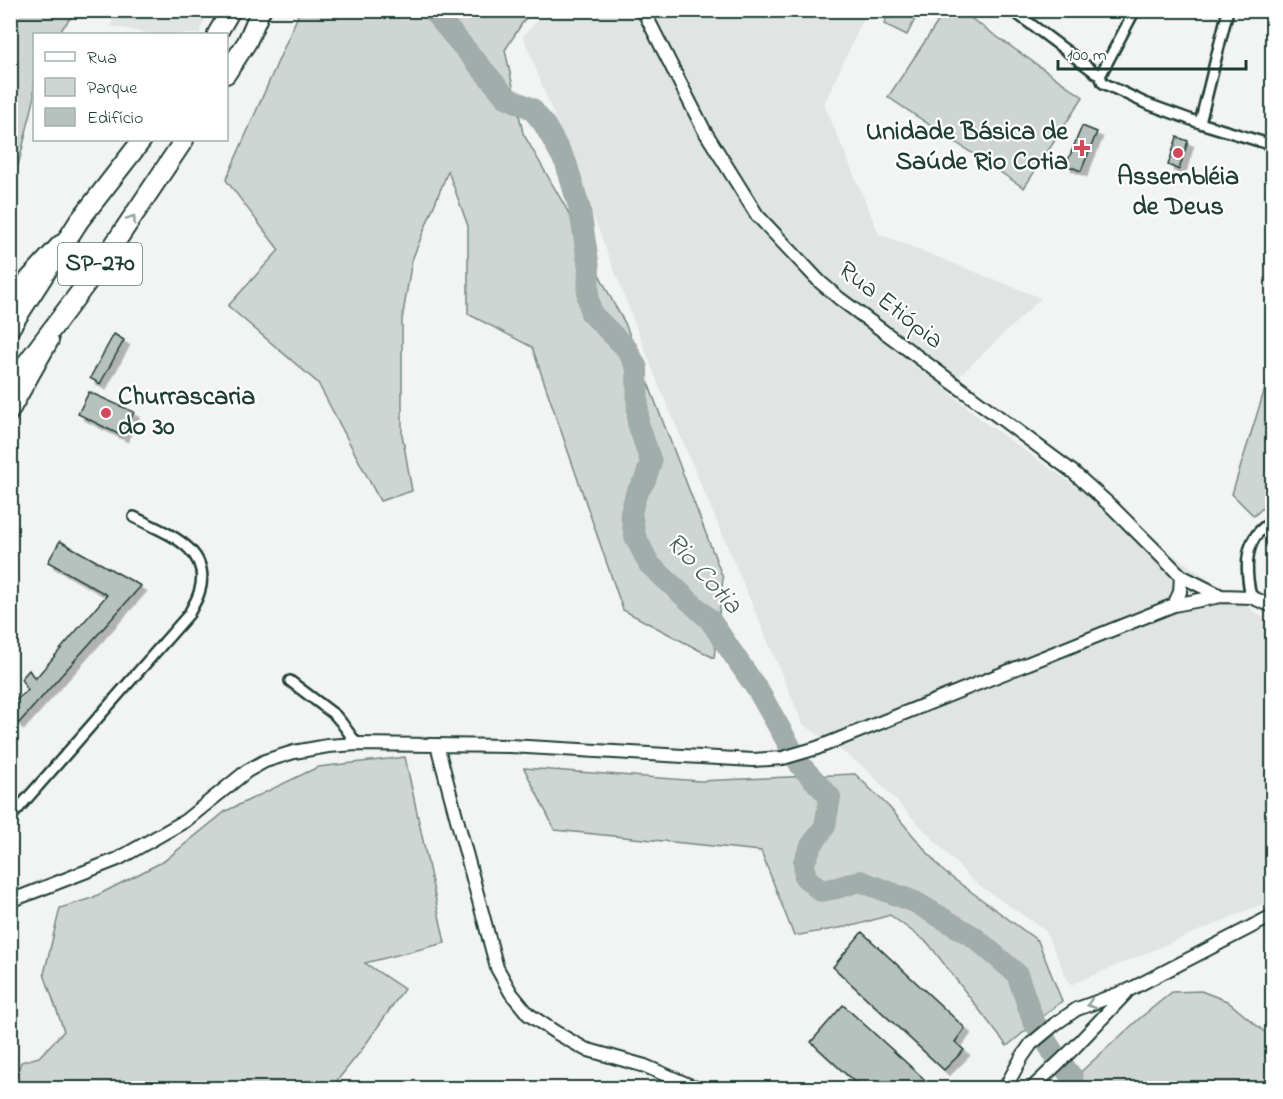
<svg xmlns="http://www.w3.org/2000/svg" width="1283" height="1099" viewBox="0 0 1283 1099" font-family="'Indie Flower',sans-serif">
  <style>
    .built { fill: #e0e4e3 }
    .green { fill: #ced5d3; stroke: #768984; stroke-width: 1.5 }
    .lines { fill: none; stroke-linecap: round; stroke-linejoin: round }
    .river { stroke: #a1adaa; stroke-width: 22 }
    .building { fill: #b7c1bd; stroke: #1f3d34; stroke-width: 1.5; filter: url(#shadow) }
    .minor-casing { stroke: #1f3d34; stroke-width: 14 }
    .tertiary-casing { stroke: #1f3d34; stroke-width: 16 }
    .motorway-casing { stroke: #1f3d34; stroke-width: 22 }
    .minor { stroke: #fff; stroke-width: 9 }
    .tertiary { stroke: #fff; stroke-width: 12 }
    .motorway { stroke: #fff; stroke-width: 18 }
    .oneway { stroke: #8f9e9a }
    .poi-dot { fill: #d1495b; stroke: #fff; stroke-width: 2 }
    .labels { text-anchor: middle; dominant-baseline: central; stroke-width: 4.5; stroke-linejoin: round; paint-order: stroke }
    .shield { fill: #fff; stroke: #627771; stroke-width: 1.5 }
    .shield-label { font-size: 24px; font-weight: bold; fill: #1f3d34 }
    .poi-label { font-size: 26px; font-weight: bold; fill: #1f3d34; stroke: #fff; text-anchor: end }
    .street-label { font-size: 26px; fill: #1f3d34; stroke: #fff }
    .water-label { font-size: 27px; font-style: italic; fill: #465f57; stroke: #fff }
  </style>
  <defs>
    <filter id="shadow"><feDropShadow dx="5.5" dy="5.5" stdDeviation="0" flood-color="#0004"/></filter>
  </defs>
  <rect width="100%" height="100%" fill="#f2f3f3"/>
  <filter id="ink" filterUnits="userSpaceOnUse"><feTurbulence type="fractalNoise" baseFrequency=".0167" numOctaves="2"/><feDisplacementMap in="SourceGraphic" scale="12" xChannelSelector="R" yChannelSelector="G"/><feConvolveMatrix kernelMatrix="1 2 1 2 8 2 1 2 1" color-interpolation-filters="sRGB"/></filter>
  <g filter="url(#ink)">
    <path class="built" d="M117 11V10L208 11 199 34H153L110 26Z
      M546 11H867L824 104 879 234 1041 298 946 389 984 422 1272 624V900L1070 985 1045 930 973 881 864 767 803 724 660 388 523 36Z"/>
    <path class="green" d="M11 10 76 11 58 34H34V100L11 195Z
      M891 10 919 11 907 35 884 24Z
      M959 10 1083 97 1024 188 888 97 945 11Z
      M300 11H530L505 50 523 133 566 208 615 306 625 323 723 578 714 658 623 610 532 347 468 314V226L448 171 412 260 402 320V434L412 491 380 501 318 383 228 306 279 250 226 180Z
      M1272 366V499L1254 516 1232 494Z
      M405 757 445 943 365 963 404 989 361 1051 331 1088H12L21 1062 39 1057 64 1031 44 974 60 908 92 898 164 861 226 811 318 767Z
      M524 768 700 781 855 774 890 808 943 871 1038 941 1062 1001 1007 1046 928 943 890 915 856 925 794 936 761 851 555 830Z
      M1201 991 1227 1001 1272 1038V1088H1063L1140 1018 1172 992Z"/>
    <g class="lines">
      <path class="river" d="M432 10 506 97 532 109 544 124 566 163 580 210 589 268 588 297 591 313 627 349 637 368 638 423 651 462 645 480 636 494 631 513 635 536 649 564 710 620 759 692 801 766 830 797 825 826 811 846 804 862 805 877 821 891 837 888 860 881 915 902 974 937 1017 974 1033 1020 1054 1054 1072 1077 1074 1088"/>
    </g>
    <path class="building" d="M1082 126 1097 132 1081 171 1066 165Z
      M1177 137 1188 141 1179 170 1168 165Z
      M114 334 124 340 100 384 90 378Z
      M89 392 134 412 122 436 78 414Z
      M60 541 141 586 18 724 10 713V705L28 690 21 679 29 670 35 679 107 595 48 562Z
      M862 932 965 1028 955 1042 964 1050 944 1070 833 967Z
      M843 1005 934 1088H861L811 1042Z"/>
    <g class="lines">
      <g class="minor-casing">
        <path id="minor" d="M1012 10 1100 76 1103 83 1145 103 1200 123 1272 145
          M1100 76 1135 10
          M1200 123 1228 10
          M1251 597C1245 569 1243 537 1272 522
          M290 681 335 715 341 722 357 744
          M10 818 189 614C192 607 197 600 199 593 214 548 165 533 134 517"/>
      </g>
      <g class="tertiary-casing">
        <path id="tertiary" d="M643 10 704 130 757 215 820 282 840 299 1073 472 1111 506 1181 576 1221 596
          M10 300 26 278 59 242
          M10 416 52 341
          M1174 605 1180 592 1181 576
          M437 745 497 968 511 993 528 1014 555 1032 585 1049 645 1066 696 1088
          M10 901 118 859 185 821 247 771 265 761 294 752 328 746 357 744 510 746 753 760 783 758 817 748 1174 605 1221 596 1251 597 1272 606
          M1005 1088 1022 1057 1031 1044 1055 1024 1077 1009 1129 990 1272 916
          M1032 1088 1073 1049 1126 993"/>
      </g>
      <g class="motorway-casing">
        <path id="motorway" d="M217 34 231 10
          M226 74 247 42 261 10
          M10 328 79 221 142 140
          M10 385 101 264 184 140"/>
      </g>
      <use href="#minor" class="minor"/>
      <use href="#tertiary" class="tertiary"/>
      <use href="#motorway" class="motorway"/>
    </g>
    <defs><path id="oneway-chevron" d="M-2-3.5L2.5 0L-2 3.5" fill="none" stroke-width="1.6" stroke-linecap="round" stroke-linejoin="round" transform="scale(1.5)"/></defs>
    <g class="oneway">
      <use href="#oneway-chevron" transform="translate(132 219) rotate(-56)"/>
      <use href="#oneway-chevron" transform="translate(1091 1004) rotate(160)"/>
    </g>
  </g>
  <g class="poi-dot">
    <path d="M1079 139h6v6h6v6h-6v6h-6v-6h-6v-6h6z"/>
    <circle cx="1178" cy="153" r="6"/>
    <circle cx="106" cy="413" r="6"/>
  </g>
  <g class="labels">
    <rect class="shield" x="58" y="243" width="84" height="42" rx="4.5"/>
    <g class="shield-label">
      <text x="100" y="264">SP-270</text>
    </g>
    <g class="poi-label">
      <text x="1068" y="133">Unidade Básica de<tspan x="1068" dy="30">Saúde Rio Cotia</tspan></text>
      <text x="1178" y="178" text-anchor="middle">Assembléia<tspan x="1178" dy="30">de Deus</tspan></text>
      <text x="118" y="398" text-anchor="start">Churrascaria<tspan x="118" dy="30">do 30</tspan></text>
    </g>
    <g class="street-label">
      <text transform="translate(890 306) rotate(38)">Rua Etiópia</text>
    </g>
    <g class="water-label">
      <text transform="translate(703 574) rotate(48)">Rio Cotia</text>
    </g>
  </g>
  <rect width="1283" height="1099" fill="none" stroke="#fff" stroke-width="36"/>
  <rect x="18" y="18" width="1247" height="1063" fill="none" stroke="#1f3d34" stroke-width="2" filter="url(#ink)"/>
  <rect x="33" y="33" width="195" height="108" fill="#ffffff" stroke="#a5b1ae" stroke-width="1.5"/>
  <rect x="45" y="52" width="30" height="9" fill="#ffffff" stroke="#a5b1ae" stroke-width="1.5"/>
  <text x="87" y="63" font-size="18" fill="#1f3d34">Rua</text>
  <rect x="45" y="78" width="30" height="18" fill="#ced5d3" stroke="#a5b1ae" stroke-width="1.5"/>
  <text x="87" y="93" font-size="18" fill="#1f3d34">Parque</text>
  <rect x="45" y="108" width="30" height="18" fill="#b7c1bd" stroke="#a5b1ae" stroke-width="1.5"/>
  <text x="87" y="123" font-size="18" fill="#1f3d34">Edifício</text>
  <path d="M1058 60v9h188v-9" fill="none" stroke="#1f3d34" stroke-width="3"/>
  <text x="1067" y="60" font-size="18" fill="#1f3d34" stroke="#ffffff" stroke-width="4.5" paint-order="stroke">100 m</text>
</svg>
